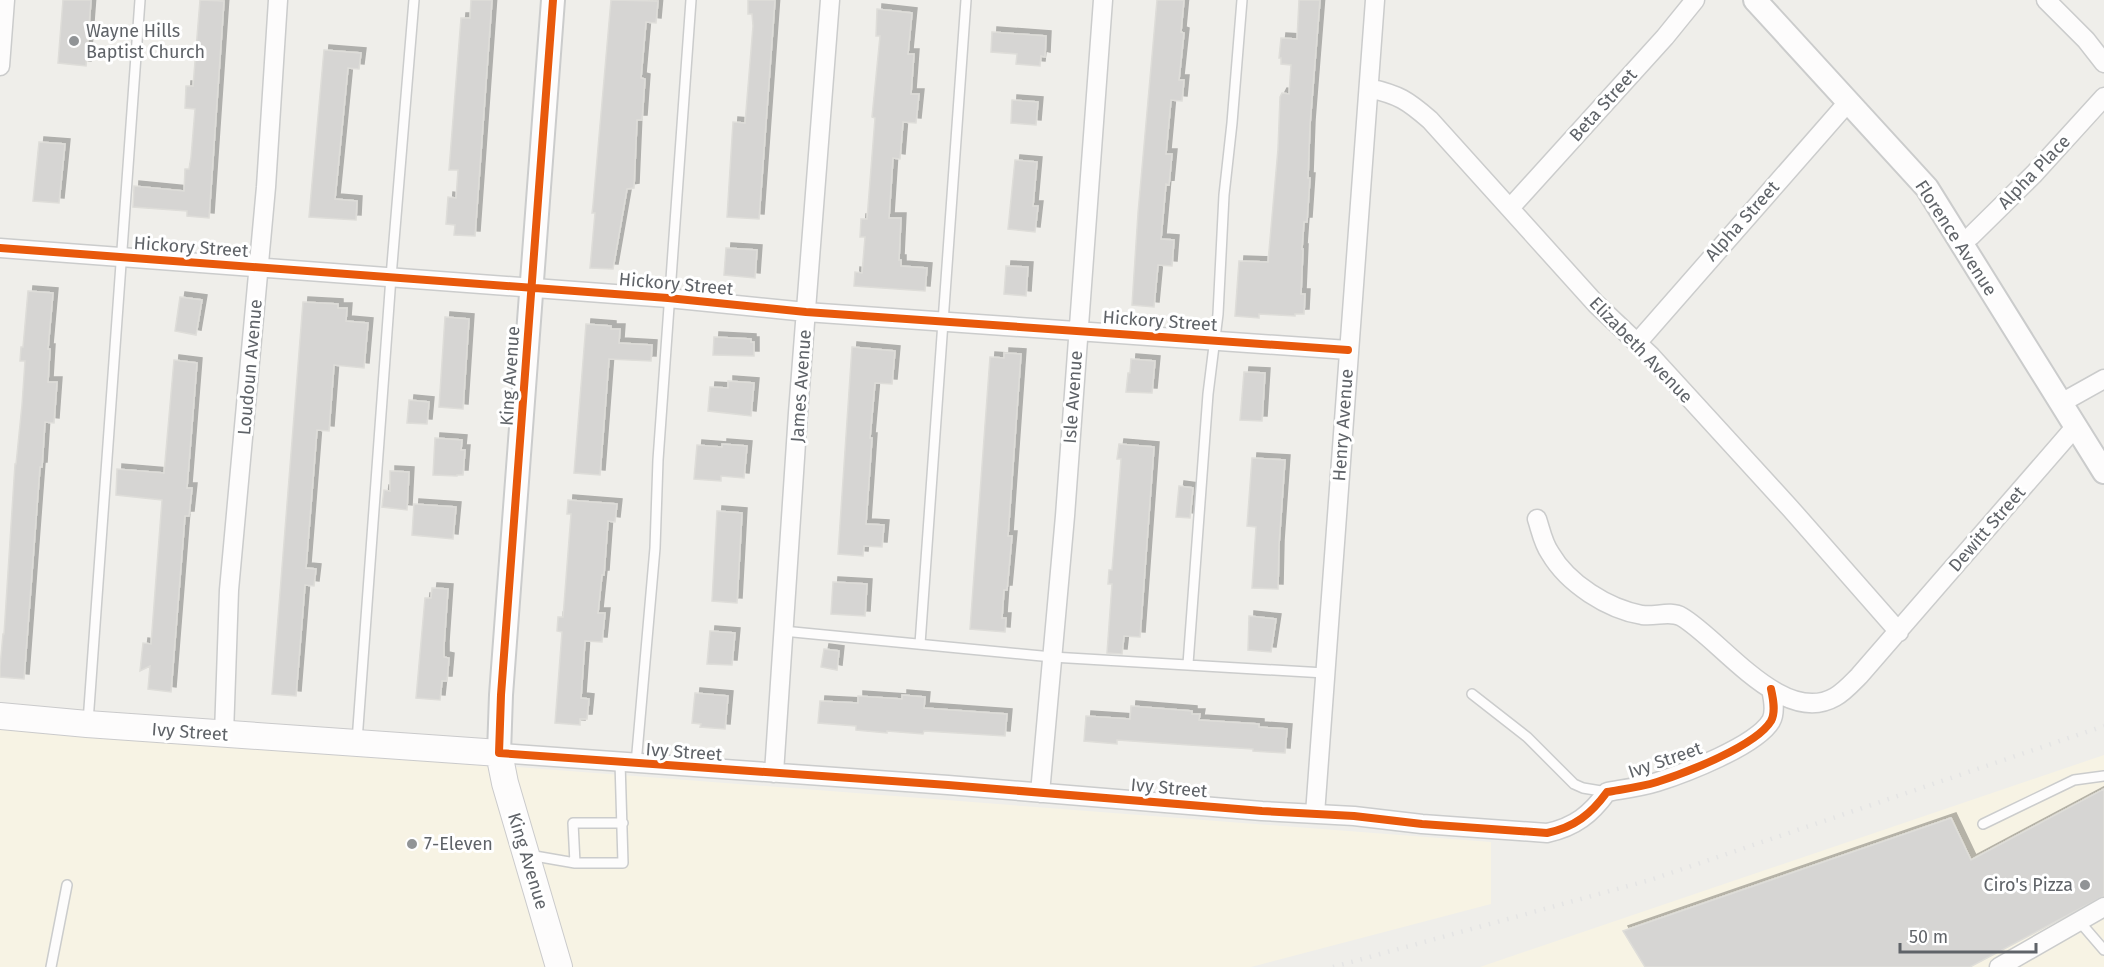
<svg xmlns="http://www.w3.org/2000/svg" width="2104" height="967" viewBox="0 0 2104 967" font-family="'Fira Sans',sans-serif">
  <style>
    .commercial { fill: #f7f3e4 }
    .building { fill: #d6d5d3; stroke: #deddd9; stroke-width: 1.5; filter: url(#shadow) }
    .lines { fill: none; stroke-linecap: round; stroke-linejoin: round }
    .service-casing { stroke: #cbcccc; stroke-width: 12 }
    .minor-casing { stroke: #cbcccc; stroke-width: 21 }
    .tertiary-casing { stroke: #cbcccc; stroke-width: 26 }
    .secondary-casing { stroke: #cacacb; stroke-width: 28 }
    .service { stroke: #fdfcfc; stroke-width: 9 }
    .minor { stroke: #fdfcfc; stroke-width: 18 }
    .tertiary { stroke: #fdfcfc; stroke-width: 22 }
    .secondary { stroke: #fdfcfc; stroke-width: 26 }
    .rail { stroke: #e4e4e4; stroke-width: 4.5; stroke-dasharray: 1.5 8; stroke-linecap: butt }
    .cycleway-casing { stroke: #fff; stroke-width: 11 }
    .cycleway { stroke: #e8590c; stroke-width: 8 }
    .poi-dot { fill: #919496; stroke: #fff; stroke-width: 2 }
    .labels { text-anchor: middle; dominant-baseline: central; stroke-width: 6; stroke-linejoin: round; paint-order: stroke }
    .poi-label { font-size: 18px; fill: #5f6368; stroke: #fff; text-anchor: start }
    .street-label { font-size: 18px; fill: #5f6368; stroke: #fff }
  </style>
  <defs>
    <filter id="shadow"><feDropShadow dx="5" dy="-5" stdDeviation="0" flood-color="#0004"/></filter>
  </defs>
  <rect width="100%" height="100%" fill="#efeeea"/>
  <path class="commercial" d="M0 725 11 728 1491 842V904L1251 967H0Z
    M2104 755V967H1480Z"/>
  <path class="building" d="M63 0H91L86 66 58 63Z
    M200 0 224 1 209 218 187 216V211L133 207 134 186 184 191 185 169H189L191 157 195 109 185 108 186 86H193Z
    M471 0H492L475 236 454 235 455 225 446 224 448 197 456 198 458 170H449L461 18H470Z
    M611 0 658 1 656 23 646 22 641 78 645 79 642 120H637L634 188 627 189 613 269 590 268 595 213H592L593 205Z
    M748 0H775L759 219 727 217 733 122 745 123 753 26 752 14H748Z
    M1157 0H1184L1181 32 1184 33 1179 80H1184L1182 101 1171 100 1166 154H1172L1169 185 1166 184 1161 239 1174 240 1172 266 1158 265 1154 307 1132 305 1138 213Z
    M1299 0H1320L1310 125 1308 178H1310L1307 222H1304L1302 249H1303L1301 294H1305L1304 314H1295V316L1259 314V318L1235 316 1239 261 1268 262 1278 149 1280 97 1282 93 1289 94 1291 65 1281 64V58H1279L1281 38 1297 39Z
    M877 9 912 13 908 54H914L911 94H919L916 123 903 122 900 159 893 158 889 218H901L899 260H901V266L927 268 925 291 854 286 855 272 862 273 865 237H860L861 219H867L875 118 872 117 880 36H876Z
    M992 32 1046 36 1045 57 1041 56 1040 66 1016 64 1017 54 991 52Z
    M324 50 361 53 359 69 348 68 335 199 357 201 356 220 309 217Z
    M1012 100 1038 102 1036 125 1011 123Z
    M39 142 65 144 59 203 33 201Z
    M1015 160 1037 162 1033 206H1038L1035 232 1008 229Z
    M726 248 757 250 755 278 724 275Z
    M1006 266 1028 267 1026 296 1004 294Z
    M28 291 53 293 48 349H50L48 382H57L54 423 45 422 42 467H40L24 679 0 677V667L3 634H4L15 464H16L22 405 25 361H20L21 347H23Z
    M180 297 202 300 196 335 175 331Z
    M303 302 338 304V308H347L346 321 368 323 364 368 334 365 329 431 317 430 306 568 316 569 314 586 305 585 296 696 272 694Z
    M445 317 469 319 463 409 439 407Z
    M586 324 611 326V329H620L619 343 652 345 651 361 609 359 600 475 574 473Z
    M714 337 751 339V342H754V356L713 355Z
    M852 347 895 351 892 384 875 383 870 438H872L866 524 884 525 882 547 864 546 863 556 838 554Z
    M1004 353 1021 354 1008 536H1012L1007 590H1004L1002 618H1006L1005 632 970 629 990 357 1004 358Z
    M1131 359 1155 361 1152 393 1126 392 1128 373H1130Z
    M174 360 197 363 187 488H192L189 516H185L171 692 148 689 150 666 140 671 143 643 151 644 162 500 116 495 117 469 164 473Z
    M1244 372 1265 373 1262 421 1240 420Z
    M728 381 754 383 751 416 708 411 710 387 728 388Z
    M409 400 429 402 427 424 407 423Z
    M435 438 462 440 461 450H465L463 475H457V476L433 475Z
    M722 444 747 446 744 478 721 476V481L694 479 697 445 722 447Z
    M1119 444 1154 447 1140 637 1124 636 1122 654 1107 653 1112 584H1108L1109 570H1112L1120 473 1121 459H1117Z
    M1252 458 1285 460 1279 545 1278 589 1252 588 1256 527 1247 526Z
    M390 471 409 472 407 510 382 507 384 490 390 491Z
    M1179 486 1193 488 1190 518 1176 517Z
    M568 500 617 504 615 522 608 521 604 575H602L598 613H605L602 642 585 641 581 698 589 699 587 719H580V725L555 723 562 632 557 631 558 617H563L571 514H567Z
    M414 504 456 507 453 539 412 535Z
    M717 511 742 513 737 603 712 601Z
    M833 582 867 584 865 616 831 614Z
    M432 588 448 589 444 646V657L449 658 447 681H442L440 700 416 698 425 598H431Z
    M1249 616 1276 619 1271 652 1248 650Z
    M710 631 735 633 732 665 707 664Z
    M824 649 839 651 837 670 821 667Z
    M695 693 728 696 725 729 700 727 701 724 692 723Z
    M902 695 925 697 924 708 1007 714 1005 736 924 731 923 734 887 731V733L856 730V726L818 723 820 701 858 703V696L902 699Z
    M1131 706 1192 711V714H1200L1199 720 1259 724V727L1287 729 1285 753 1253 751V749L1189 745 1117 740V744L1084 741 1086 716 1130 719Z
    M2104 789V896L1970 967H1645L1623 931 1951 818 1971 860Z"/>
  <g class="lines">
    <g class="service-casing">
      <path id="service" d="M783 631 1052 657 1325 673
        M920 644 966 0
        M1188 664 1208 394 1218 314 1224 195 1232 123 1242 0
        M1472 694 1527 737 1574 784 1583 788 1607 792
        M88 722 140 0
        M357 741 391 277 414 0
        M636 764 655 548 658 460 691 0
        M1983 824 2074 780 2104 776
        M529 855 575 863H623L620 762
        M575 863 573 823H623
        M2079 921 2104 950
        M51 967 67 885"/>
    </g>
    <g class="minor-casing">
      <path id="minor" d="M2046 0 2086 40 2104 63
        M0 66 5 0
        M1369 88C1399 95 1407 100 1430 120L1596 304 1651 356 1790 508 1899 632
        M1510 208 1665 37 1695 0
        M1962 243 1971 236 2034 174 2104 97
        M0 248 668 298 806 312 1348 350
        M1637 343 1849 101
        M2061 403 2104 379
        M1537 519C1541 531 1543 543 1550 553 1568 584 1608 609 1642 615 1656 617 1670 610 1682 617 1721 640 1783 727 1835 697 1844 692 1852 683 1859 676L2076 426
        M224 734 229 590 266 187 278 0
        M499 753 948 785 1262 811 1354 816 1422 824 1547 833C1575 827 1591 814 1607 792 1624 789 1641 787 1657 782 1685 773 1756 746 1771 721 1776 712 1773 698 1771 689
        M774 773 798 413 830 0
        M1040 793 1065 516 1103 0
        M1315 814 1375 0
        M1999 967 2104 907"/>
    </g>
    <g class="tertiary-casing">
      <path id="tertiary" d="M1755 0 1927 188 2104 472
        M499 753 501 695 553 0"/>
    </g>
    <g class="secondary-casing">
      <path id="secondary" d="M0 716 87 724 499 753 505 783 559 967"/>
    </g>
    <use href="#service" class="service"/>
    <use href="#minor" class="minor"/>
    <use href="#tertiary" class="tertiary"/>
    <use href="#secondary" class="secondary"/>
    <path class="rail" d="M1333 967 1650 880 2104 726"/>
    <g class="cycleway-casing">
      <path id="cycleway" d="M553 0 501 695 499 753 948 785 1262 811 1354 816 1422 824 1547 833C1575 827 1591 814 1607 792 1624 789 1641 787 1657 782 1685 773 1756 746 1771 721 1776 712 1773 698 1771 689
        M0 248 668 298 806 312 1348 350"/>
    </g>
    <use href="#cycleway" class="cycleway"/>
  </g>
  <g class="poi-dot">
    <circle cx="74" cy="41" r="6"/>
    <circle cx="412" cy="844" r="6"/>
    <circle cx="2085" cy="885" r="6"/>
  </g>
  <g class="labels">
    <g class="poi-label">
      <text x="86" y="31">Wayne Hills<tspan x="86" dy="21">Baptist Church</tspan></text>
      <text x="424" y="844">7-Eleven</text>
      <text x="2073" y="885" text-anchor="end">Ciro's Pizza</text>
    </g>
    <g class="street-label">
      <text transform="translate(1603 105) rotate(-48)">Beta Street</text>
      <text transform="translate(2034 172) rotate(-46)">Alpha Place</text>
      <text transform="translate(1742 221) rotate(-48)">Alpha Street</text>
      <text transform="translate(1956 238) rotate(57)">Florence Avenue</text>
      <text transform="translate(191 247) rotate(4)">Hickory Street</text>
      <text transform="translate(676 284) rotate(5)">Hickory Street</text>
      <text transform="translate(1160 321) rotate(4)">Hickory Street</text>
      <text transform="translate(1641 350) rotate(46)">Elizabeth Avenue</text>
      <text transform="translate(250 367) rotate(-85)">Loudoun Avenue</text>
      <text transform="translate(510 376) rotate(-86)">King Avenue</text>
      <text transform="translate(801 386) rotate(-86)">James Avenue</text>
      <text transform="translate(1073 397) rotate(-86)">Isle Avenue</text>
      <text transform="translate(1343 425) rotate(-86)">Henry Avenue</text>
      <text transform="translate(1987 529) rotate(-49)">Dewitt Street</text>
      <text transform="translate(190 732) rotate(4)">Ivy Street</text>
      <text transform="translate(684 752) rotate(4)">Ivy Street</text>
      <text transform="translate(1665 760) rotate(-19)">Ivy Street</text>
      <text transform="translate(1169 788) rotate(5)">Ivy Street</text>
      <text transform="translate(528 861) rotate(73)">King Avenue</text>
    </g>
  </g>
  <path d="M1900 943v9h136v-9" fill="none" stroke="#5f6368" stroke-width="3"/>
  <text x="1909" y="943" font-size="18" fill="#5f6368" stroke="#ffffff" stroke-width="4.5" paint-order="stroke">50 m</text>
</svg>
